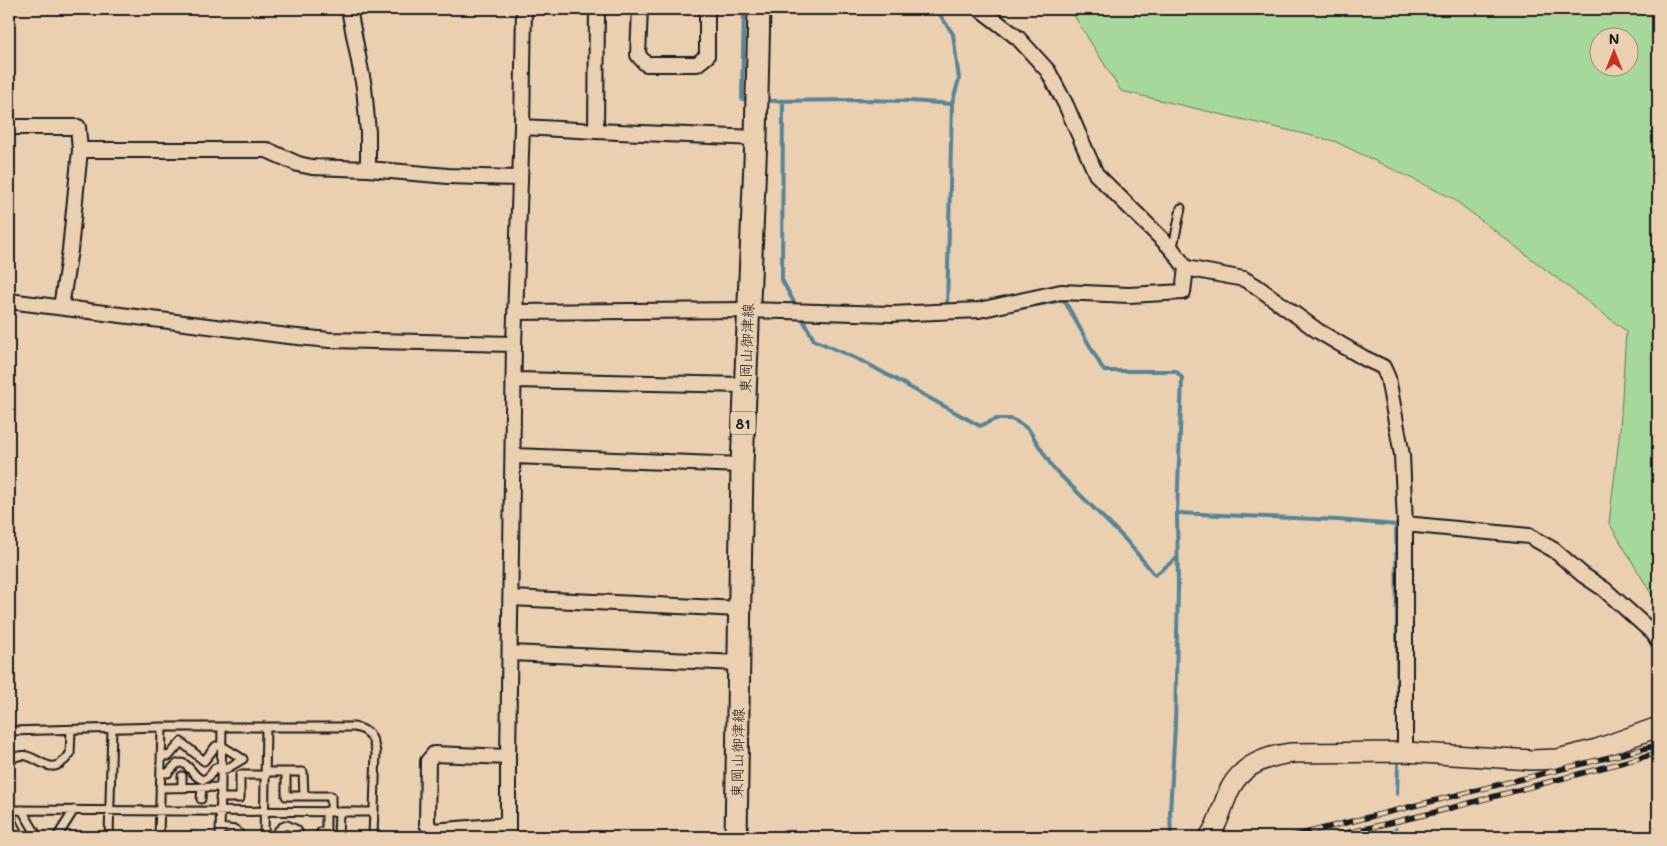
<svg xmlns="http://www.w3.org/2000/svg" width="1667" height="846" viewBox="0 0 1667 846" font-family="Mali,'Klee One',sans-serif">
  <style>
    .green { fill: #a5d89a; stroke: #607a5b; fill-rule: evenodd }
    .lines { fill: none; stroke-linecap: round; stroke-linejoin: round }
    .stream { stroke: #598493; stroke-width: 4 }
    .lane-casing { stroke: #1c1c1c; stroke-width: 11 }
    .street-casing { stroke: #1c1c1c; stroke-width: 18 }
    .secondary-casing { stroke: #1c1c1c; stroke-width: 22 }
    .primary-casing { stroke: #1c1c1c; stroke-width: 25 }
    .lane { stroke: #eacfb1; stroke-width: 7 }
    .street { stroke: #eacfb1; stroke-width: 14 }
    .secondary { stroke: #eacfb1; stroke-width: 19 }
    .primary { stroke: #eacfb1; stroke-width: 21 }
    .rail-casing { stroke: #1c1c1c; stroke-width: 5.5 }
    .rail { stroke: #eacfb1; stroke-width: 4; stroke-dasharray: 11; stroke-linecap: butt }
    .labels { text-anchor: middle; dominant-baseline: central; stroke-width: 4; stroke-linejoin: round; paint-order: stroke }
    .shield { fill: #eacfb1; stroke: #5a5249; stroke-width: 1 }
    .shield-label { font-size: 14px; font-weight: bold; fill: #1c1c1c }
    .street-label { font-size: 15px; fill: #1c1c1c; stroke: #eacfb1 }
  </style>
  <rect width="100%" height="100%" fill="#eacfb1"/>
  <filter id="ink" filterUnits="userSpaceOnUse"><feTurbulence type="fractalNoise" baseFrequency=".02" numOctaves="2"/><feDisplacementMap in="SourceGraphic" scale="10" xChannelSelector="R" yChannelSelector="G"/><feConvolveMatrix kernelMatrix="1 2 1 2 8 2 1 2 1" color-interpolation-filters="sRGB"/></filter>
  <g filter="url(#ink)">
    <path class="green" d="M1070 9H1658V605L1609 523 1620 430 1626 331 1452 198 1334 141 1121 91ZM1600 38H1630V68H1600Z"/>
    <g class="lines">
      <path class="stream" d="M744 9 742 99H744
        M936 9 953 34 959 79 952 104 947 309
        M765 101 858 100 910 101 952 104
        M783 102 782 280 797 308
        M1030 306 1064 300 1104 371H1176L1182 378 1177 513 1178 589 1175 726 1170 812 1171 837
        M801 316 814 340 866 363 980 426 996 419H1011L1021 424 1029 430 1053 468 1125 539 1155 575 1177 558
        M1177 513 1338 520 1396 525 1398 740
        M1397 794 1398 764
        M1396 837V829"/>
      <g class="lane-casing">
        <path id="lane" d="M1171 248 1174 242 1181 208
          M9 731 162 727H354C370 730 373 737 376 752L373 837
          M161 755 169 756 181 742 204 761 216 746H222L243 759 221 772
          M9 761C34 740 46 787 70 754L71 730
          M266 772H303L304 796H331V812
          M286 772V796H304
          M161 773H168C170 771 174 766 177 764 192 756 197 799 215 768L221 767
          M160 788 221 787
          M182 788V776
          M220 798H240V775H266
          M201 799 202 787
          M9 810 373 812
          M11 810 12 822 20 837
          M22 810 38 837
          M326 811V837
          M220 828 236 830 242 837
          M9 837H14
          M57 837 74 810
          M109 837 112 728
          M159 837 162 727
          M220 837 222 727
          M264 837 266 727
          M272 837 282 827 287 825 297 830 301 837
          M318 837 321 832 326 829
          M338 837 339 812"/>
      </g>
      <g class="street-casing">
        <path id="street" d="M349 9 364 87 368 132V169
          M640 9 638 55 646 64H697L707 56V9
          M980 9 1018 38 1048 71 1066 105 1096 174 1171 248 1186 268 1244 279 1256 286 1318 331 1364 358 1383 367 1388 378 1402 455 1405 524V752
          M9 127H78L80 150 70 250 61 307
          M522 127 596 131 597 9
          M596 131 756 138
          M80 150H267L298 164 312 167 368 169 448 176 520 178
          M9 301 288 336 329 340 514 344
          M516 312 747 310 892 314 979 310 1061 292 1129 295 1183 292 1186 268
          M515 380 744 385
          M514 456 742 465
          M1405 524 1529 536 1554 550 1583 575 1604 589 1654 634 1658 641
          M511 598 740 609
          M510 653 739 663
          M507 825 432 831 427 824 428 761 434 754 508 757
          M508 837V757L514 344 522 127 524 9"/>
      </g>
      <g class="secondary-casing">
        <path id="secondary" d="M1209 837C1220 822 1222 804 1231 787 1243 765 1268 756 1291 753L1405 752 1532 760 1558 759 1597 749 1658 727"/>
      </g>
      <g class="primary-casing">
        <path id="primary" d="M736 837 742 465 756 138 759 9"/>
      </g>
      <use href="#lane" class="lane"/>
      <use href="#street" class="street"/>
      <use href="#secondary" class="secondary"/>
      <use href="#primary" class="primary"/>
      <g class="rail-casing">
        <path id="rail" d="M1289 837 1658 745
          M1330 837 1432 813 1658 753"/>
      </g>
      <use href="#rail" class="rail"/>
    </g>
  </g>
  <g class="labels">
    <rect class="shield" x="730.5" y="411.5" width="25" height="23" rx="4"/>
    <g class="shield-label">
      <text x="743" y="423">81</text>
    </g>
    <g class="street-label">
      <text transform="translate(746 348) rotate(-88)">東岡山御津線</text>
      <text transform="translate(737 753) rotate(-89)">東岡山御津線</text>
    </g>
  </g>
  <rect width="1667" height="846" fill="none" stroke="#eacfb1" stroke-width="30"/>
  <rect x="15" y="15" width="1637" height="816" fill="none" stroke="#1c1c1c" stroke-width="2" filter="url(#ink)"/>
  <g transform="translate(1614 52)"><circle r="24" fill="#eacfb1" stroke="#988775"/>
  <path d="M0-4L9 19L0 12L-9 19Z" fill="#c8321e"/>
  <text y="-8" font-size="14" font-weight="bold" text-anchor="middle" fill="#1c1c1c">N</text>
  </g>
</svg>
